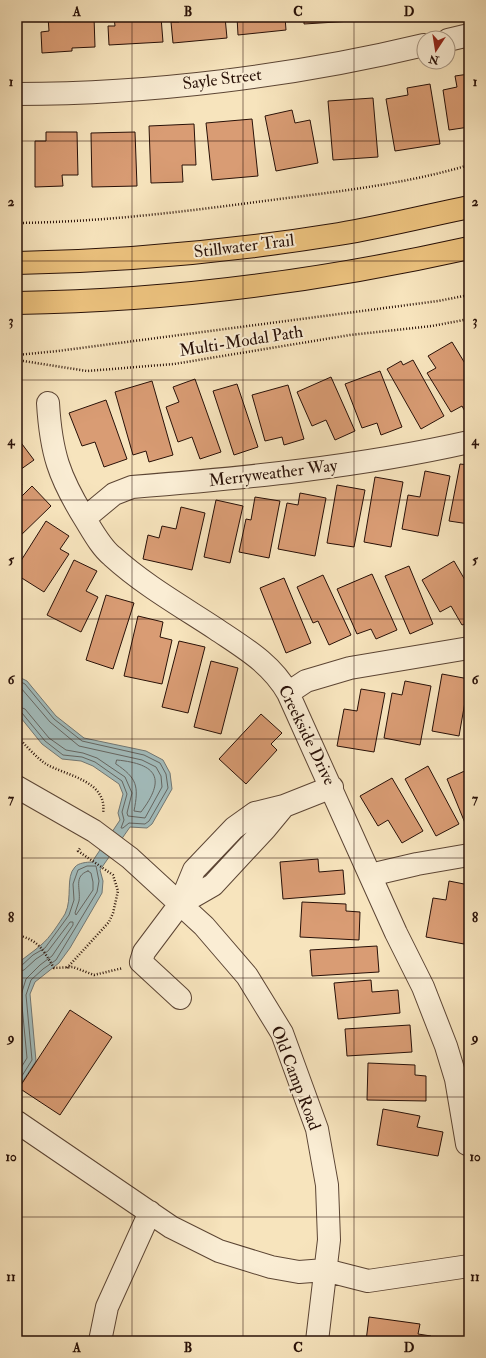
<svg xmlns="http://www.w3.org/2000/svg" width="486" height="1358" viewBox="0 0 486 1358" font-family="'IM FELL Double Pica',serif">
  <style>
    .water { fill: #a2bcbc; stroke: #717774 }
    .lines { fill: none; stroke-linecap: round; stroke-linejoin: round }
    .shore { stroke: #656662; stroke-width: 1 }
    .building { fill: #d99c74; stroke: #281007 }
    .minor-casing { stroke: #5c4534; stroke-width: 24 }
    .major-casing { stroke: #281007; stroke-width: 24 }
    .path { stroke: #281007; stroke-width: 2.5; stroke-dasharray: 1 2; stroke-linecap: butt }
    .minor { stroke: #faedd4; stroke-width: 22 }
    .major { stroke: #ecc27e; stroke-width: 22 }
    .grid { fill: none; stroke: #281007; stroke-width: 1; stroke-opacity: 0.55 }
    .labels { text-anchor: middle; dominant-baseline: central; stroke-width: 4; stroke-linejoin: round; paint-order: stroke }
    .street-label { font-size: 17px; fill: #281007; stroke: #faedd4 }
    .neatline { fill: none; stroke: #281007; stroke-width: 1.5 }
    .grid-label { font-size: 13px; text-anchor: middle; font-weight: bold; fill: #281007 }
  </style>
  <rect width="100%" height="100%" fill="#f7e4bd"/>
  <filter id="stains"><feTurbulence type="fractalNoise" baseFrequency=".005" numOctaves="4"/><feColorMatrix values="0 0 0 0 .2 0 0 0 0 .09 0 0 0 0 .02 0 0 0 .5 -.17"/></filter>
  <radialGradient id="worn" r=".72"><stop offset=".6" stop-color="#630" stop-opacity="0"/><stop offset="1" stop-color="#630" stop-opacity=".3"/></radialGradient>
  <path class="water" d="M17 676 27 681 56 716 84 738 146 751 163 760 170 773 172 789 152 824 147 828 130 827 100 870 103 881 102 893 70 948 59 963 35 982 30 994 36 1061 21 1084 17 1083V964C25 957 33 952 41 945 50 938 59 923 65 914 73 898 65 877 75 867 78 863 87 862 92 862L120 820 118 813 123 794 119 784 93 766 81 761 62 759 42 744 17 713Z"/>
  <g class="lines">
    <path class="shore" d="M17 680 25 684 54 719 82 741 144 755 160 763 166 774 168 788 149 821 145 824 129 823 123 828H121L124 820 122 812 127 794 122 781 95 762 82 757 63 755 45 741 22 713 17 711
      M17 686 21 688 50 722 79 746 142 760 156 767 161 776 162 787 145 818 128 816 127 813 132 793 125 777 97 758 83 753 66 750 49 738 25 709 17 706
      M117 760C158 764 166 779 141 812L134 811C139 786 137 778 116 764Z
      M88 871 91 873 93 882V890L76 915 75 913C76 909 78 905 79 901 81 889 73 876 88 871Z
      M17 967 21 966 33 955 45 948 69 915 74 900 73 884 78 870 87 866H96L99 881 97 892 56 960 43 969 31 980 26 995 32 1060 20 1079H17
      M17 972 24 970 36 959 48 951 70 922H73V925L52 956 40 965 26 979 21 995 27 1058 17 1074
      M17 1021 20 1056 17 1062"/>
  </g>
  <path class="building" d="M48 17H94L95 47 72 48V51L42 53 41 32 49 31Z
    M114 17H161L163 42 109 45 108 26H115Z
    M178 17H225L227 38 173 43 171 22H179Z
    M237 17H285L286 30 238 35Z
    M304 17H351L352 21 304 24Z
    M469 74V127L449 130 443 90 457 87 455 76Z
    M430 84 440 144 395 151 386 99 408 95 407 88Z
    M373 98 378 157 333 160 328 101Z
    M292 110 295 123 310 120 318 163 276 171 265 116Z
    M252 119 258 176 212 180 206 123Z
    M194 124 196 165H182L183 182 151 183 149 126Z
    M46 132H77L78 175H62L63 186 35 187V141H46Z
    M135 132 137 186 92 187 91 133Z
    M17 135 20 193H17Z
    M452 342 469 370 468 417 462 406 451 412 427 373 436 368 428 356Z
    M413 360 444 416 421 429 387 369 401 361 403 365Z
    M380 371 402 427 381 435 377 423 362 428 345 384Z
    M331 377 355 431 335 440 326 420 312 426 297 392Z
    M195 379 221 452 200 459 192 437 178 442 166 407 179 402 173 387Z
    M152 381 173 455 149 462 146 451 133 455 115 392Z
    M237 384 258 447 234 455 213 391Z
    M288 385 304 439 284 445 282 437 265 441 252 395Z
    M106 400 127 459 104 467 95 442 82 446 69 413Z
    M17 409 21 419 17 420Z
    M19 440 34 460 17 472V441Z
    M460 464 469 465V524L449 521Z
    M425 471 450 476 438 536 402 529 408 495 420 497Z
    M375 477 403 482 391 547 364 542Z
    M17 478 22 485 17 489Z
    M337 485 365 490 354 547 327 543Z
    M32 486 51 506 17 539V501Z
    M300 493 326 498 315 556 278 549 287 503 298 505Z
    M255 497 280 501 269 558 239 552 246 519 251 520Z
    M216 500 243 506 230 563 204 557Z
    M181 507 205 513 192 570 143 559 148 535 159 538 162 526 176 529Z
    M46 521 69 536 60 549 69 554 44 592 17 575V567Z
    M74 560 97 571 86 591 98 597 81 632 47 615Z
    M454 561 469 587V622L462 625 451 606 440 612 422 580Z
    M409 566 433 624 410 634 385 576Z
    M372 574 397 630 376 639 371 629 357 634 337 589Z
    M323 575 351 635 329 645 318 621 313 623 297 587Z
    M284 578 311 643 286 653 260 588Z
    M106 595 134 603 113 669 86 660Z
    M138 616 163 622 160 637 172 640 162 684 124 676Z
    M179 641 205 647 188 713 162 707Z
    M211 661 238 668 221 734 194 727Z
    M442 674 469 679 459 736 432 731Z
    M405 681 431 686 420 745 384 738 392 693 402 695Z
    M361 689 385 693 374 752 337 746 344 709 357 711Z
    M261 714 282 733 271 744 277 750 246 784 219 759Z
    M428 766 459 824 436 836 405 779Z
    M469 769V821L465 823 447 779Z
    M392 778 423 831 402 843 388 820 378 826 360 796Z
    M318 859 319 872 343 870 345 894 283 899 280 862Z
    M449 881 469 885V915L464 944 426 937 433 898 446 900Z
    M302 902 346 904V911L360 912 359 940 300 937Z
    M377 946 379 972 312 976 310 950Z
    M371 980 372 992 398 990 400 1013 338 1019 334 983Z
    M70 1010 112 1037 60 1115 19 1088Z
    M410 1025 412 1052 347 1056 345 1029Z
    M368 1063 415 1065V1075L426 1076V1101L367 1100Z
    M383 1109 420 1116 417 1127 443 1132 438 1156 377 1145Z
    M369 1317 420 1324 418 1334 431 1336 430 1341H366Z"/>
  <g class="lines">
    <g class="minor-casing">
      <path id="minor" d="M448 40 469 35
        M17 94C150 94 295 76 424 45
        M48 403C51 453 59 477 85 519 93 532 101 547 112 556 144 585 181 606 216 629 244 648 271 663 288 693L396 933 423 987 446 1046 456 1079 467 1144
        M85 518 114 494 132 487C245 478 358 467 469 442
        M288 693 306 681 350 668 469 648
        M17 787 94 831 130 858 204 926 247 976 282 1033 317 1129 327 1185 329 1240 317 1341
        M370 875 417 864 469 855
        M180 904 213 885 265 829 284 806
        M180 998 141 962 144 952 180 904 194 870 234 828 255 813 284 806 332 787
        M17 1122 171 1227 219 1251 271 1267 299 1272 325 1270 368 1281 469 1266
        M100 1341 107 1307 150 1212"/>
    </g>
    <g class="major-casing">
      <path id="major" d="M17 263C125 261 233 251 339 234 382 227 426 216 469 207
        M17 303C169 301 321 281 469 248"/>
    </g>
    <path class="path" d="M17 223C100 222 182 212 264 201 333 192 402 185 469 165
      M17 355 58 351 438 301 469 295
      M17 360 87 371 174 364 350 335 432 326 469 319
      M17 736C23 743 38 759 46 764 67 776 108 781 103 813
      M17 935C39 940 43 950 54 968L73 967 94 975 123 968
      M67 968 109 922 113 913 118 891 113 875 78 851 81 847"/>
    <use href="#minor" class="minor"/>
    <use href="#major" class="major"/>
  </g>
  <path class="grid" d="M132 17V1341M243 17V1341M354 17V1341M17 141H469M17 261H469M17 380H469M17 500H469M17 619H469M17 739H469M17 858H469M17 978H469M17 1097H469M17 1217H469"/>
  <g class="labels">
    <g class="street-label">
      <text transform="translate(222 79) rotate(-7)">Sayle Street</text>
      <text transform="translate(244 246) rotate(-7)">Stillwater Trail</text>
      <text transform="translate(241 341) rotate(-9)">Multi-Modal Path</text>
      <text transform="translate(273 473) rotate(-7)">Merryweather Way</text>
      <text transform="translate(307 735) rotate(64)">Creekside Drive</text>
      <text transform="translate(296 1078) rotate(69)">Old Camp Road</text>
    </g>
  </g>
  <rect width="486" height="1358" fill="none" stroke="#f7e4bd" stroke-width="44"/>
  <g transform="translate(436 50) rotate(192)"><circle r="19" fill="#faedd4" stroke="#a69582"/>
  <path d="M0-3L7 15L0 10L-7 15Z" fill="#8f2418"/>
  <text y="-6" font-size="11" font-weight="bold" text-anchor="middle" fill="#281007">N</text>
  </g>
  <rect x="22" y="22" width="442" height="1314" class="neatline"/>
  <g class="grid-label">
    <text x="77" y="16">A</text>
    <text x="188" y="16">B</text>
    <text x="298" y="16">C</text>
    <text x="409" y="16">D</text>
    <text x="11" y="86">1</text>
    <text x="475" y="86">1</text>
    <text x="11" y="206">2</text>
    <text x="475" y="206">2</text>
    <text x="11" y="325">3</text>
    <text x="475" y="325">3</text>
    <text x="11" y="445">4</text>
    <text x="475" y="445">4</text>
    <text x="11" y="564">5</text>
    <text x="475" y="564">5</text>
    <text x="11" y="684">6</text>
    <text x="475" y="684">6</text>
    <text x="11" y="803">7</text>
    <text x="475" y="803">7</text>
    <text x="11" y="922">8</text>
    <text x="475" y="922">8</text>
    <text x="11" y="1042">9</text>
    <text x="475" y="1042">9</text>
    <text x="11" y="1161">10</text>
    <text x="475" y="1161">10</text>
    <text x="11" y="1281">11</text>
    <text x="475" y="1281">11</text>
    <text x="77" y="1352">A</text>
    <text x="188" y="1352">B</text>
    <text x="298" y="1352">C</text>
    <text x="409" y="1352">D</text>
  </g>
  <rect width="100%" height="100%" filter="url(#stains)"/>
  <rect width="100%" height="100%" fill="url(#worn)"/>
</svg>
